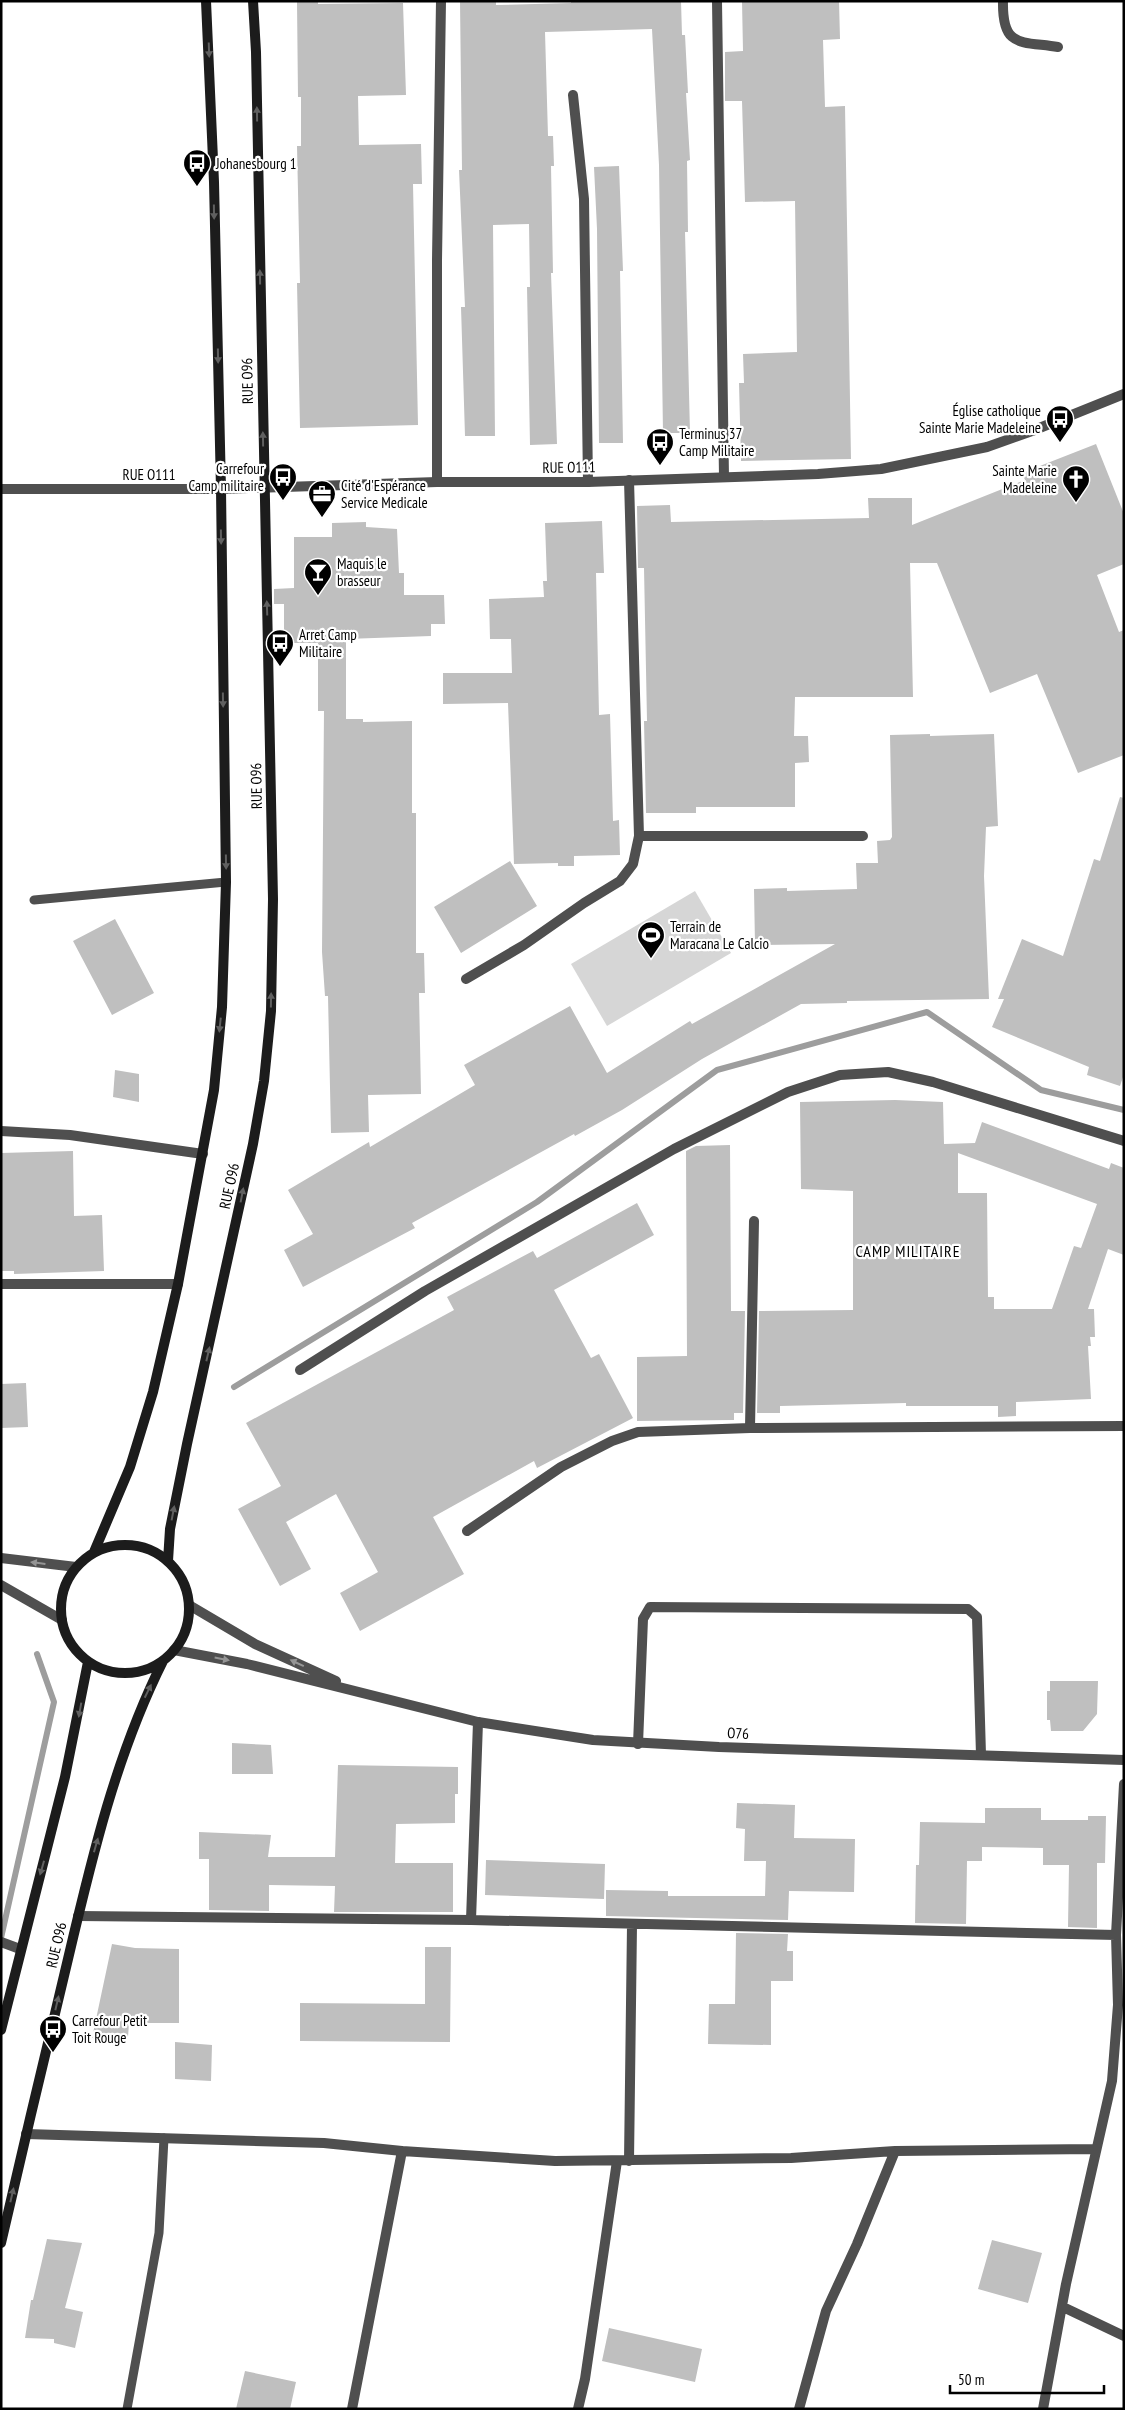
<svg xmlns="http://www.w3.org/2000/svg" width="1125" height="2410" viewBox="0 0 1125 2410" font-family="'PT Sans Narrow',sans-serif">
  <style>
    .green { fill: #d6d6d6 }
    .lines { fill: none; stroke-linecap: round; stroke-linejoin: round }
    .stream { stroke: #9d9d9d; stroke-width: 6 }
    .building { fill: #bfbfbf; fill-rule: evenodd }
    .service { stroke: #4f4f4f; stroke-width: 9 }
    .minor { stroke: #4f4f4f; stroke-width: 10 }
    .tertiary { stroke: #4f4f4f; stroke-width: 10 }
    .secondary { stroke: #1c1c1c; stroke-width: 10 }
    .oneway { fill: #606060 }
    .oneway2 { fill: #959595 }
    .labels { text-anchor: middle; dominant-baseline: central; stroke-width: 4.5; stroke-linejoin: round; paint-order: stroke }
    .poi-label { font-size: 15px; fill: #000; stroke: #fff; text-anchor: start }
    .street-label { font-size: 15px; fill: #000; stroke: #fff }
    .neighbourhood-label { font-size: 16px; letter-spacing: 1px; fill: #000; stroke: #fff }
  </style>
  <rect width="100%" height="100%" fill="#fff"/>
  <path class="green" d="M695 891 731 953 607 1026 571 964Z"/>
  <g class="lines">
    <path class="stream" d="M234 1387 537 1202 717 1070 927 1012 1041 1090 1124 1110
      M1 1938 54 1702 37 1654"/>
  </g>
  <path class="building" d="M460 1H496V5L571 3V1H681L682 35H685L688 93H686L690 160 687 161 688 232H685L690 433H663L659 165 652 29 545 32 548 136H553L554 166H551L553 273H551L557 444 530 445 527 287H530L529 224 493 225 495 436H465L461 307H465L459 170H462Z
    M742 1H839L840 39 823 40 825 107 845 106 851 459 741 461 739 383H744L743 354 797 352 795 201 745 202 742 101H725V52L743 51Z
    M297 2H318V4L403 3 406 95 358 96 359 145 421 144 422 184H413L418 425 300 428 297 283H300L297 146H301V97H298Z
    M619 166 623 271H620L623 443H599L597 229 594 167Z
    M1096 444 1124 514V564L1097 575 1119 632 1124 630V755L1078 773 1037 674 990 693 937 563H910L913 697H795L794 736H808L809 762 795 763V807H696V813H646L644 721H647L644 568H638L637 506 670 505 671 522 869 518 868 498H912V525L1025 480 1022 473Z
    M602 521 604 573H596L599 715 610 714 613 821 619 820 620 855 574 856V866H558V863L514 864 508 703 443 704V673H512L511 639H490L489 599 544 597 543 581H547L545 523Z
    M366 522V527L397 529 399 573H404V595H444L445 624H431V636L346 639V719H363V722L412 721V813H416V953H424L425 993H419L421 1094 368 1095 369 1132 331 1133 328 996H325L322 952 324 711H318V643H284V604H274V589L294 588V537H332V523Z
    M930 734V736L994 734 998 826 986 827 984 876 989 999 847 1001V1003L801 1004 702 1059 622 1110 575 1136 574 1134 412 1223 415 1228 303 1287 284 1250 313 1234 288 1190 369 1142 370 1147 475 1085 464 1065 570 1006 607 1073 690 1021 692 1024 835 944 755 945 754 889 787 888V891L857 889 856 863H878L877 841 890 840 892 837 890 735Z
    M1120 797 1124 798V1074L1120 1086 1087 1075 1089 1067 992 1027 1004 999H998L1022 939 1063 956 1094 859 1100 861Z
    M510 861 537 906 461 953 434 907Z
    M115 919 154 993 112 1015 73 941Z
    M115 1070 139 1074V1102L113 1097Z
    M895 1100 943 1102 944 1144 975 1143 982 1122 1109 1169 1111 1163 1124 1168V1255L1108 1249 1088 1309H1094L1095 1337H1090L1091 1346H1088L1091 1399 1016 1402V1416L998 1417V1406H906V1403L780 1406V1413H757L759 1311 853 1310V1191L801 1189 800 1102ZM958 1153 1097 1204 1081 1248 1074 1246 1052 1309H994V1297H988L987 1193H958Z
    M730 1145 731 1311H745L743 1413H734V1420L637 1421V1357L687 1356 686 1151 696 1146Z
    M73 1151 74 1216 102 1215 104 1271 14 1274V1271H1V1153Z
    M637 1203 654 1235 554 1290 591 1358 599 1354 633 1418 537 1468 534 1461 433 1517 464 1574 360 1631 340 1593 378 1572 336 1494 286 1522 311 1569 280 1586 238 1509 281 1486 246 1423 454 1310 447 1297 533 1251 537 1258Z
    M26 1383 28 1427 1 1428V1384Z
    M1050 1681H1098L1097 1714 1083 1731H1051L1050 1720H1047V1691H1050Z
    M232 1743 271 1745 273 1774H232Z
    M338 1765 458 1767V1794H455V1823L396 1824 395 1863H453V1912H334L335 1886 269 1885V1911L209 1910V1859H199V1832L271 1835 268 1857H335Z
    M737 1803 795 1805 794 1838 855 1839 854 1892 789 1891 788 1920 606 1916V1890L668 1891V1896H765L766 1861H744L745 1829 736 1828Z
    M985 1808H1041V1820H1088V1816H1106L1105 1863H1097V1928L1068 1927 1069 1865H1043V1848L982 1847V1861H967L966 1924 915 1923 916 1865H919L920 1822 985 1823Z
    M486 1860 605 1864 604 1899 485 1895Z
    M736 1933 788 1934 787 1951H793V1981H771V2045L708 2044 709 2004H735Z
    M112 1944 135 1948 179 1949V2023H129L128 2037 92 2038Z
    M425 1947H451L450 2042 300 2041V2003L425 2004Z
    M175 2042 212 2045 211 2081 175 2079Z
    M47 2239 82 2243 65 2308 83 2312 75 2348 54 2343V2339L25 2338 31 2300H33Z
    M992 2240 1042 2253 1028 2303 978 2289Z
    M609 2328 702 2349 695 2382 602 2361Z
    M245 2371 296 2382 290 2409H236Z"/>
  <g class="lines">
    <path class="service" d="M34 900 226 882
      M127 2409 159 2233 164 2138"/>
    <path class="minor" d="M717 1 724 477
      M1003 1C1002 48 1020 41 1058 47
      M573 95 584 199 588 482
      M629 480 639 836H863
      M437 482V260L441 1
      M1 489H221
      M466 979 524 945 584 903 620 881 633 864 639 836
      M1 1131 70 1135 203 1154
      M1 1284H178
      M300 1370 425 1291 674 1149 788 1092 840 1075 888 1072 933 1082 1124 1141
      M750 1428 754 1221
      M467 1531 561 1467 612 1441 638 1432 750 1428 1124 1426
      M638 1744 643 1619 650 1607 968 1609 977 1617 981 1755
      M78 1916 471 1920 1116 1935
      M471 1920 478 1722
      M1 1942 20 1949
      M26 2134 324 2143 402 2151 555 2161 791 2158 895 2151 1096 2149
      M629 2161 632 1925
      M1063 2307 1124 2336
      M352 2409 402 2151
      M578 2409 585 2379 617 2161
      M799 2409 826 2311 857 2244 895 2151
      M1043 2409 1066 2284 1112 2081 1118 2005 1116 1935 1124 1784"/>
    <path class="tertiary" d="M221 489 437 482H588L818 474 881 469 987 447 1032 431 1124 394
      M1 1558 76 1567
      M1 1585 62 1620
      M189 1605 255 1644 336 1681
      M174 1650 247 1664 478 1722 593 1740 719 1747 1124 1760"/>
    <path class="secondary" d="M61 1609a64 64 0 1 1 128 0a64 64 0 1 1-128 0Z
      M94 1552 130 1467 153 1392 178 1284 214 1090 222 1007 226 882 221 489 214 182 206 1
      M168 1561 170 1529 187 1444 253 1144 264 1081 271 1011 273 899 256 52 253 1
      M1 2030 65 1777 88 1662
      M1 2243C23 2148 45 2054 68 1959 92 1857 116 1755 163 1661"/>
  </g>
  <defs><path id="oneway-solid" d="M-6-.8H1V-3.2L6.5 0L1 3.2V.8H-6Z" transform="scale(1.25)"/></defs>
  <g class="oneway">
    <use href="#oneway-solid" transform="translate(209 50) rotate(88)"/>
    <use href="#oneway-solid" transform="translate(257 114) rotate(-91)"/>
    <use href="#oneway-solid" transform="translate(214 212) rotate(89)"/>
    <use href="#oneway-solid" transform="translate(260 277) rotate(-91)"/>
    <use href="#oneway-solid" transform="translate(218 356) rotate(89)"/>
    <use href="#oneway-solid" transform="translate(263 439) rotate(-91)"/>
    <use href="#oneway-solid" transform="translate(221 537) rotate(89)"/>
    <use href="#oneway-solid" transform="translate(267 608) rotate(-92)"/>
    <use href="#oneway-solid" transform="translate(223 700) rotate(89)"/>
    <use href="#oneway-solid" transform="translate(226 862) rotate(89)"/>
    <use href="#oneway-solid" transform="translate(271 1000) rotate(-89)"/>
    <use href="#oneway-solid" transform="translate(220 1025) rotate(96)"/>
    <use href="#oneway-solid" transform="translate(242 1195) rotate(-79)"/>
    <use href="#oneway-solid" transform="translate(208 1354) rotate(-77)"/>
    <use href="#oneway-solid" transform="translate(173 1513) rotate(-79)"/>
    <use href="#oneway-solid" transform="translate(148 1691) rotate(-64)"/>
    <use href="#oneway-solid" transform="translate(80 1710) rotate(100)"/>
    <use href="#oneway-solid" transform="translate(96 1845) rotate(-74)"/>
    <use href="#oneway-solid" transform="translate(42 1868) rotate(106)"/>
    <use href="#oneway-solid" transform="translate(57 2003) rotate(-77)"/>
    <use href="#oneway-solid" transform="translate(12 2195) rotate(-77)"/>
  </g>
  <g class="oneway2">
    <use href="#oneway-solid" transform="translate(38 1563) rotate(-173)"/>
    <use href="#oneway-solid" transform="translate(222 1659) rotate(11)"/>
    <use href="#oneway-solid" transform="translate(297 1663) rotate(-155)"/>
  </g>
  <defs>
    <g id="bus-pin" transform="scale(1.4375)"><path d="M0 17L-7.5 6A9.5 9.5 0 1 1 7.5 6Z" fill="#000" stroke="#fff"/><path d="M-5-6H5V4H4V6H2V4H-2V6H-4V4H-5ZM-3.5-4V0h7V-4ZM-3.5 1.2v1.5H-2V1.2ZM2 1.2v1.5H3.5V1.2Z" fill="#fff"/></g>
    <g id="church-pin" transform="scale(1.4375)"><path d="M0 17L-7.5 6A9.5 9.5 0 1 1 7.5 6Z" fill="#000" stroke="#fff"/><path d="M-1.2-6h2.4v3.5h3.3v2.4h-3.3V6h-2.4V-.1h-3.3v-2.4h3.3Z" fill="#fff"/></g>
    <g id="office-pin" transform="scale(1.4375)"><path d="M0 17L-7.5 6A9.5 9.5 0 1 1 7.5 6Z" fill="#000" stroke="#fff"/><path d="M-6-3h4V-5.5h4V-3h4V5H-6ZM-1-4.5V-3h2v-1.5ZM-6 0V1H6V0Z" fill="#fff"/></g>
    <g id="bar-pin" transform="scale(1.4375)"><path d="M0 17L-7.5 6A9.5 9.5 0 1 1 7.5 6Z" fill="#000" stroke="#fff"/><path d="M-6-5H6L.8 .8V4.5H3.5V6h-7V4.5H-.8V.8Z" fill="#fff"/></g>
    <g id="stadium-pin" transform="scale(1.4375)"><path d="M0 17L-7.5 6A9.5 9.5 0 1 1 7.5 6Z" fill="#000" stroke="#fff"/><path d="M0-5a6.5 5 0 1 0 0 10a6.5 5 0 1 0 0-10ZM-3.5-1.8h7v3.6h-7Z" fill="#fff"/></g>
  </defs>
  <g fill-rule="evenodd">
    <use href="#bus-pin" x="197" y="163"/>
    <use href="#bus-pin" x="1060" y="419"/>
    <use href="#bus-pin" x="660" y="442"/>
    <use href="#bus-pin" x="283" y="477"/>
    <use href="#church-pin" x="1076" y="479"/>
    <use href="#office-pin" x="322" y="494"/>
    <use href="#bar-pin" x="318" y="572"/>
    <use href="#bus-pin" x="280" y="643"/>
    <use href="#stadium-pin" x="651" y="935"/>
    <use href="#bus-pin" x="53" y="2029"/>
  </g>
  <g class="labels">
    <g class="poi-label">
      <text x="216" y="163">Johanesbourg 1</text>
      <text x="1041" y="410" text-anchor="end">Église catholique<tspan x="1041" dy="17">Sainte Marie Madeleine</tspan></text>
      <text x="679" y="433">Terminus 37<tspan x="679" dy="17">Camp Militaire</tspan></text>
      <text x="264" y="468" text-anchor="end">Carrefour<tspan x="264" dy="17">Camp militaire</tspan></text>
      <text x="1057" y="470" text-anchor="end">Sainte Marie<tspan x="1057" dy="17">Madeleine</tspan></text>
      <text x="341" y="485">Cité d'Espérance<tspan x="341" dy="17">Service Medicale</tspan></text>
      <text x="337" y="563">Maquis le<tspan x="337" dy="17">brasseur</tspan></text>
      <text x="299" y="634">Arret Camp<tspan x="299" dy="17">Militaire</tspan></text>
      <text x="670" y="926">Terrain de<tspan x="670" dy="17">Maracana Le Calcio</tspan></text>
      <text x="72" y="2020">Carrefour Petit<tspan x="72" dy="17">Toit Rouge</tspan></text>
    </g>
    <g class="street-label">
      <text transform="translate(247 381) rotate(-91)">RUE O96</text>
      <text transform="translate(569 467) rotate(-1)">RUE O111</text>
      <text x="149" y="474">RUE O111</text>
      <text transform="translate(256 786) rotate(-91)">RUE O96</text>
      <text transform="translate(229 1186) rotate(-78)">RUE O96</text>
      <text transform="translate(738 1733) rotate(2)">O76</text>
      <text transform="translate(56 1945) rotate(-77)">RUE O96</text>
    </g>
    <g class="neighbourhood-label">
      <text x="908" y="1251">CAMP MILITAIRE</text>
    </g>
  </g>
  <rect width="1125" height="2410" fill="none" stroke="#000000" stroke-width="5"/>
  <path d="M950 2385v8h154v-8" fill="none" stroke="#000000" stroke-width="2.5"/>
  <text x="958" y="2385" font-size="15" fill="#000000" stroke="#ffffff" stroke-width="4" paint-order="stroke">50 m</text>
</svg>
